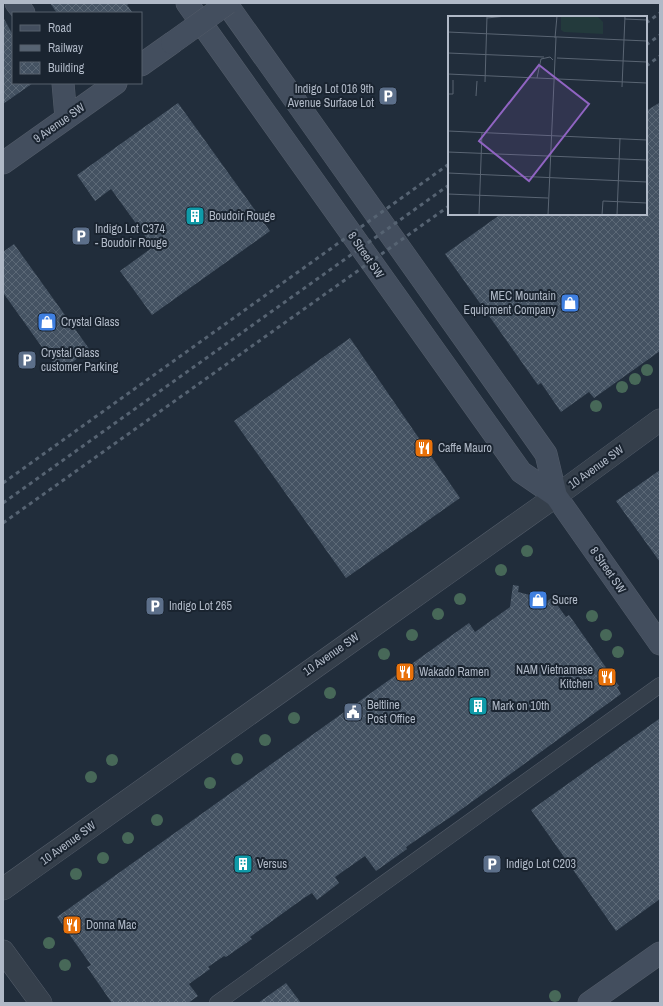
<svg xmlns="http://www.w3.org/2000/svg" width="663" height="1006" viewBox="0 0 663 1006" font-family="'Archivo Narrow',sans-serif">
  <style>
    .building { fill: url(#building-cross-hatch) }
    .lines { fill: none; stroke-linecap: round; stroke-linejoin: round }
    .service-casing { stroke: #535c69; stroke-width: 16 }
    .minor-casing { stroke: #535c69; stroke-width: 23 }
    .tertiary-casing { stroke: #535c69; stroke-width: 23 }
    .secondary-casing { stroke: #535c69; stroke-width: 23 }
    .service { stroke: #353f4b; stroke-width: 15 }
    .minor { stroke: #353f4b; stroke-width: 22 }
    .tertiary { stroke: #353f4b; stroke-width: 22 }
    .secondary { stroke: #434e5e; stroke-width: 22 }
    .rail { stroke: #566372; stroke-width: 3; stroke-dasharray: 4 4; stroke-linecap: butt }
    .secondary-bridge-casing { stroke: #535c69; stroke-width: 23; stroke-linecap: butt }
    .secondary-bridge { stroke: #434e5e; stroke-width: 22 }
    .tree { fill: #476858 }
    .labels { text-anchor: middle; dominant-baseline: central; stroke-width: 4; stroke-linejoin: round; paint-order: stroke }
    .poi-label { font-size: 12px; fill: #b0b9c7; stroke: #1a2430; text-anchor: start }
    .street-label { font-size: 12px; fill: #b0b9c7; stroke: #1a2430 }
    .inset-road { fill: none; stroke: #5a6573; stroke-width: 1 }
    .view { fill: #9064c2; fill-opacity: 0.15; stroke: #9064c2; stroke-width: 2 }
    .inset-edge { fill: none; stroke: #b0b9c7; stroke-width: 2 }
  </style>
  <defs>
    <pattern id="building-cross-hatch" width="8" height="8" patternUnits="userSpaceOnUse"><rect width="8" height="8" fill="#445262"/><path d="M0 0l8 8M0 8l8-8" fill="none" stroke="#5c6977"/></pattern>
  </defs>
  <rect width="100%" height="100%" fill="#212d3b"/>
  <path class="building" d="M50 3H130L127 5 132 12 130 13H57Z
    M3 17 13 35V83H33L3 104Z
    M178 103 270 231 152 315 120 271 153 247 111 189 95 201 77 175Z
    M659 103 660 105V351L594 398 589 392 561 412 541 383 538 385 445 254 501 214H646V111Z
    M14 244 90 350 59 371 4 294 3 295V252Z
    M350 338 460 498 346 578 234 421Z
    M660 470V562L616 501Z
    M513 585 519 586 518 592 530 595 533 591 547 601 552 598 566 617 569 615 619 686 617 687 621 694 455 814 406 847 407 849 376 871 365 856 335 877 339 883 317 900 312 893 304 898 250 937 252 939 226 957 224 956 208 967 210 969 189 984 198 996 188 1003H112L87 967 91 965 57 917 469 623 475 632 510 607Z
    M659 719 660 721V899L616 931 531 810Z
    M286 983 301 1003H258Z"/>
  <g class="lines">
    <g class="service-casing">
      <path id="service" d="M217 1003 660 685"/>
    </g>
    <g class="minor-casing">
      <path id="minor" d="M3 951 41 1003"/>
    </g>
    <g class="tertiary-casing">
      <path id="tertiary" d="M3 889 556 496 660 420"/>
    </g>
    <g class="secondary-casing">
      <path id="secondary" d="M16 3 24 13
        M187 3 521 472 556 496
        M226 3 546 454 556 496 660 644
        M141 65 172 43
        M63 83 66 118
        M3 163 116 83
        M589 1003 660 953"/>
    </g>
    <use href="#service" class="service"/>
    <use href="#minor" class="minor"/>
    <use href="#tertiary" class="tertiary"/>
    <use href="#secondary" class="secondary"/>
    <path class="rail" d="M646 23 660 13
      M646 45 660 35
      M646 66 660 56
      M3 483 449 164
      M3 503 449 185
      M3 523 449 206"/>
    <g class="secondary-bridge-casing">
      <path id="secondary-bridge" d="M172 43 228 3"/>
    </g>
    <use href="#secondary-bridge" class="secondary-bridge"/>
  </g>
  <g class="tree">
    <circle cx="647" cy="370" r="6"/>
    <circle cx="635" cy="379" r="6"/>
    <circle cx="622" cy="387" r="6"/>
    <circle cx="596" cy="406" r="6"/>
    <circle cx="527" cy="551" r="6"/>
    <circle cx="501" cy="570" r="6"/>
    <circle cx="460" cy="599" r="6"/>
    <circle cx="438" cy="614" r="6"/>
    <circle cx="592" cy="616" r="6"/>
    <circle cx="412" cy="635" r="6"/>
    <circle cx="606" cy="635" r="6"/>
    <circle cx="618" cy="652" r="6"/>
    <circle cx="384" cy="654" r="6"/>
    <circle cx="330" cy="693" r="6"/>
    <circle cx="294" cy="718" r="6"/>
    <circle cx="265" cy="740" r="6"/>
    <circle cx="237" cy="759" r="6"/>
    <circle cx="112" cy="760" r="6"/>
    <circle cx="91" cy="777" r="6"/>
    <circle cx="210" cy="783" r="6"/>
    <circle cx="157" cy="820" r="6"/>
    <circle cx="128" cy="838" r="6"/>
    <circle cx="103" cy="858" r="6"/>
    <circle cx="76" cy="874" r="6"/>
    <circle cx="49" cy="943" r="6"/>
    <circle cx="65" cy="965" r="6"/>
    <circle cx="555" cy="996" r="6"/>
  </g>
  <defs>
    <g id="parking-square" transform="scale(1)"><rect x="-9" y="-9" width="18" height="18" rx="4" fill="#5c6f8a" stroke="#1a2430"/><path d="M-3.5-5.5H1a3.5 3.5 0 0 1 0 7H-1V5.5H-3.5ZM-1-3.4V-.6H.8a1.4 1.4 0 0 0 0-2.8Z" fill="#fff"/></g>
    <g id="building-square" transform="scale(1)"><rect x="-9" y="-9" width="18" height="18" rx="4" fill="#0f9aa8" stroke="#1a2430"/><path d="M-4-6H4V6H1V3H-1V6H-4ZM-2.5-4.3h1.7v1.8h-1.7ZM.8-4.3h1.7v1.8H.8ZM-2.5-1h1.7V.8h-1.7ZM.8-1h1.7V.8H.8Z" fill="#fff"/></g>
    <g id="shop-square" transform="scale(1)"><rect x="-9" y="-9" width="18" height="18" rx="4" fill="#3f7fe0" stroke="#1a2430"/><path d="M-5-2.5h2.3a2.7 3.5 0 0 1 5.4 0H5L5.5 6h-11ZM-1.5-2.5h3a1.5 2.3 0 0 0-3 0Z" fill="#fff"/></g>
    <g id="restaurant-square" transform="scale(1)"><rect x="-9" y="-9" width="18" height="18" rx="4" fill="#e8710a" stroke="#1a2430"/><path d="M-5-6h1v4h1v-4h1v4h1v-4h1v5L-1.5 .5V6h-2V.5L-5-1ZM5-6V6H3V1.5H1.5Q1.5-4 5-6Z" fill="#fff"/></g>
    <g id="civic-square" transform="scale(1)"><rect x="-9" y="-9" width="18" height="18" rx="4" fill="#5c6f8a" stroke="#1a2430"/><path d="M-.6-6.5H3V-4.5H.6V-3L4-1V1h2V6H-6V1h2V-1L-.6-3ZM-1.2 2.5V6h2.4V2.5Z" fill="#fff"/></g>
  </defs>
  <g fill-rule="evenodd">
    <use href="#parking-square" x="388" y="96"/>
    <use href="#building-square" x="195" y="216"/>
    <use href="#parking-square" x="81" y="236"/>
    <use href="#shop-square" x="570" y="303"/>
    <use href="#shop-square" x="47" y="322"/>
    <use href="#parking-square" x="27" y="360"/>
    <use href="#restaurant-square" x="424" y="448"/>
    <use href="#shop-square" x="538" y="600"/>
    <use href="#parking-square" x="155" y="606"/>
    <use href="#restaurant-square" x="405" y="672"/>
    <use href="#restaurant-square" x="607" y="677"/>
    <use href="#building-square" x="478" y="706"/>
    <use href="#civic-square" x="353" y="712"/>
    <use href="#building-square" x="243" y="864"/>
    <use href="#parking-square" x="492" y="864"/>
    <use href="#restaurant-square" x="72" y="925"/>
  </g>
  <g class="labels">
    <g class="poi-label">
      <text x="374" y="89" text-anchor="end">Indigo Lot 016 9th<tspan x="374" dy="14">Avenue Surface Lot</tspan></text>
      <text x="209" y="216">Boudoir Rouge</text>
      <text x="95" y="229">Indigo Lot C374<tspan x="95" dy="14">- Boudoir Rouge</tspan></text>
      <text x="556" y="296" text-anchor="end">MEC Mountain<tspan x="556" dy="14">Equipment Company</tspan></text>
      <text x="61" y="322">Crystal Glass</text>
      <text x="41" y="353">Crystal Glass<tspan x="41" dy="14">customer Parking</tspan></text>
      <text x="438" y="448">Caffe Mauro</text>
      <text x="552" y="600">Sucre</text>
      <text x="169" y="606">Indigo Lot 265</text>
      <text x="593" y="670" text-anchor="end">NAM Vietnamese<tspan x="593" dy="14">Kitchen</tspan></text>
      <text x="419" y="672">Wakado Ramen</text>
      <text x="367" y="705">Beltline<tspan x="367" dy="14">Post Office</tspan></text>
      <text x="492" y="706">Mark on 10th</text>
      <text x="257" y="864">Versus</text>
      <text x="506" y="864">Indigo Lot C203</text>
      <text x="86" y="925">Donna Mac</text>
    </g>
    <g class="street-label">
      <text transform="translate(59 123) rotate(-35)">9 Avenue SW</text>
      <text transform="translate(366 255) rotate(55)">8 Street SW</text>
      <text transform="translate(596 467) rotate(-36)">10 Avenue SW</text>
      <text transform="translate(608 570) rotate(55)">8 Street SW</text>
      <text transform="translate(331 654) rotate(-35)">10 Avenue SW</text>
      <text transform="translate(68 843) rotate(-36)">10 Avenue SW</text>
    </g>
  </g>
  <g transform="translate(448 16)">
    <rect width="199" height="199" fill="#212d3b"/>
    <path d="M113 0H149L155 6V18L116 16 113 14Z" fill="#233a3c"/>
    <path class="inset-road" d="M39 2 58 0M177 3 199 4M0 16 199 25M107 22 109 0M0 37 96 41M109 42 199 46M0 58 199 67M89 62 93 43 102 41 105 44M37 66 39 0M174 71 177 0M0 78H5V64M28 80 29 65M0 115 199 124M0 136 199 144M0 157 199 166M0 178 100 182M31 199 34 116M100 199 108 21M154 199 155 185 199 187M169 199 172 122"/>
    <path class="view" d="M91 49 141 88 81 165 31 125Z"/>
    <rect width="199" height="199" class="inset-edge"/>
  </g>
  <rect width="663" height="1006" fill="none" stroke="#b0b9c7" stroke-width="8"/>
  <rect x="12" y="12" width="130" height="72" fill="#1a2430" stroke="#56606c"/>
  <rect x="20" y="25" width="20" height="6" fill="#434e5e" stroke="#56606c"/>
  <text x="48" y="32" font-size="12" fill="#b0b9c7">Road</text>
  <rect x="20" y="45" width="20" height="6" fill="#566372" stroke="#56606c"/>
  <text x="48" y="52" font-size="12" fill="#b0b9c7">Railway</text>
  <rect x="20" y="62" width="20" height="12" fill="url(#building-cross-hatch)" stroke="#56606c"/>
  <text x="48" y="72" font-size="12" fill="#b0b9c7">Building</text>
</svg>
